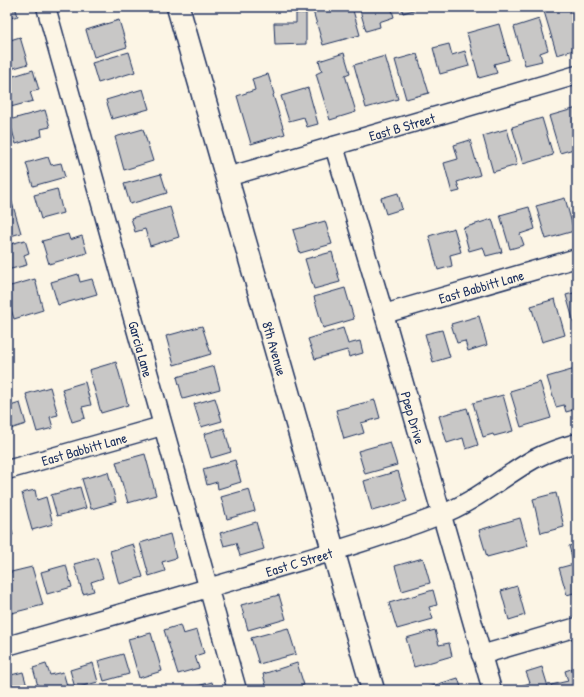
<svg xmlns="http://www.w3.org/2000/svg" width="584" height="697" viewBox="0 0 584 697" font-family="'Patrick Hand',sans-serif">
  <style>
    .building { fill: #c8c7c6; stroke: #1b2f5e }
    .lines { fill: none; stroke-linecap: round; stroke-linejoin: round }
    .minor-casing { stroke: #1b2f5e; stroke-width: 21 }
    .major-casing { stroke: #1b2f5e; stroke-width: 25 }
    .minor { stroke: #fcf5e5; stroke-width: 18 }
    .major { stroke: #fcf5e5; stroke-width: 22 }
    .labels { text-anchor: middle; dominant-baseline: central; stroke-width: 4; stroke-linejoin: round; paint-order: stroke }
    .street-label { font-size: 14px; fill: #1b2f5e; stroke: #fcf5e5 }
  </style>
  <rect width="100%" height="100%" fill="#fcf5e5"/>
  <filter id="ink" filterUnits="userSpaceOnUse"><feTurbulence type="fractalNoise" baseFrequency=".025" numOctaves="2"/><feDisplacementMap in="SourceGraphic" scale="8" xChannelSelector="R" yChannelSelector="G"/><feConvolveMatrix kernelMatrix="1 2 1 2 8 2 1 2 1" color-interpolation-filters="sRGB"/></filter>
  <g filter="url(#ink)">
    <path class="building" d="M7 7H15L18 16 7 19Z
      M328 7H352L360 35 323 45 313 11Z
      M359 7H391L394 17 379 22 380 27 366 31Z
      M401 7H424L403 13Z
      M545 7H570L577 31V49L557 55 543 8Z
      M296 13H306V44L275 45 274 23H296Z
      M539 19 548 50 540 53 542 61 525 65 514 27Z
      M119 20 127 47 94 57 86 30Z
      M499 24 509 60 494 64 497 73 479 78 467 33Z
      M20 37 28 64 7 70V41Z
      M449 44 452 55 465 51 469 66 440 74 433 48Z
      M129 52 135 72 98 83 92 63Z
      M344 53 350 73 345 75 356 112 330 120 316 74 322 71 319 61Z
      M417 54 429 93 406 99 395 60Z
      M385 56 398 99 366 108 354 65Z
      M33 70 39 90 30 92 33 101 7 108V78Z
      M268 74 274 94 273 95 285 134 251 144 237 96 255 90 252 79Z
      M308 88 318 124 307 127 304 117 289 121 281 96Z
      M143 89 149 109 112 119 106 100Z
      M577 108V148L560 153 549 116Z
      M45 110 50 127 41 129 42 136 16 144 9 120Z
      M542 118 553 155 523 164 512 127Z
      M143 129 153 161 124 170 115 137Z
      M507 129 517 165 493 172 483 136Z
      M470 140 480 175 457 182 460 191 452 193 444 163 458 159 454 145Z
      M48 157 51 165 61 163 65 177 33 186 26 163Z
      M161 174 167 193 130 204 124 184Z
      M57 189 63 213 41 219 34 195Z
      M398 193 402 209 386 214 381 198Z
      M565 198 574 231 546 239 536 206Z
      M11 199 21 233 7 237V200Z
      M170 207 179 237 150 246 145 229 135 232 131 218Z
      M529 207 535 229 520 234 524 245 510 249 500 215Z
      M492 219 502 252 486 256 483 247 469 251 463 228Z
      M325 221 332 244 300 253 293 230Z
      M454 228 461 252 450 255 452 266 438 270 429 236Z
      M68 234 70 240 82 236 87 253 49 264 42 241Z
      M25 240 29 253 24 255 27 265 7 270V245Z
      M332 252 340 282 314 289 305 259Z
      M78 274 80 282 92 279 97 294 58 305 51 282Z
      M35 279 43 310 14 319 7 296V287Z
      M345 288 354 319 323 328 314 297Z
      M577 292V330H576L566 295Z
      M555 299 565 335 542 342 531 306Z
      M479 316 487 345 468 351 465 341 457 343 451 324Z
      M202 326 211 354 174 365 166 336Z
      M343 328 348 344 360 341 363 353 349 357 347 350 315 359 308 339Z
      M442 330 450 357 433 362 425 334Z
      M116 362 128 405 101 413 89 370Z
      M214 366 220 389 183 399 177 377Z
      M575 369 577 378V409L566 412 564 405 556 407 547 377Z
      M85 382 91 405 82 407 85 418 72 422 62 389Z
      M540 382 551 418 521 427 510 391Z
      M50 387 58 415 50 417 53 428 37 432 26 394Z
      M503 395 513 431 494 436 493 434 483 437 473 403Z
      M215 398 222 421 201 427 194 404Z
      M375 400 380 418 361 423 364 433 344 439 336 410Z
      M20 403 26 424 7 430V407Z
      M467 408 478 445 466 449 463 438 447 443 439 416Z
      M224 428 231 452 211 458 204 434Z
      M390 442 397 465 365 474 358 451Z
      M145 454 156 495 128 503 116 462Z
      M235 460 241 482 218 489 217 482 207 485 203 469Z
      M398 471 407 501 372 511 364 481Z
      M108 472 116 502 91 509 82 479Z
      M577 486V501L573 487Z
      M80 487 86 508 57 516 51 495Z
      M249 489 255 511 227 519 221 497Z
      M35 490 37 500 46 497 53 524 32 530 22 493Z
      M556 493 564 527 541 533 533 499Z
      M7 514 13 535 7 537Z
      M520 518 528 546 487 557 479 530Z
      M256 522 264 549 240 556 236 543 224 546 220 533Z
      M170 534 176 558 162 562 165 571 149 576 140 543Z
      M133 544 143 577 119 584 110 551Z
      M577 544V592L567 595 559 568 574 564 569 546Z
      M97 558 103 578 91 582 94 591 83 594 74 564Z
      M423 558 430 583 402 591 395 566Z
      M66 565 72 587 47 594 41 572Z
      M32 567 43 605 12 613 7 595V573Z
      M517 586 525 615 509 620 501 591Z
      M433 590 437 605 429 607 433 619 397 629 389 603Z
      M279 595 286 619 248 630 241 605Z
      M180 625 183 634 197 630 204 653 195 656 199 668 178 674 164 630Z
      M288 628 296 654 259 664 251 638Z
      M435 630 439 645 449 643 452 656 414 667 406 638Z
      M151 633 162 671 139 678 128 639Z
      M123 654 129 674 104 681 98 661Z
      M93 663 98 682 75 688 70 670Z
      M297 663 304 685 289 690H267L263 674Z
      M46 664 50 675 63 672 68 689 39 690 33 668Z
      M542 667 549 690H513V688L530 683 526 672Z
      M577 667V690H553L551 685 568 681 565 671Z
      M23 672 28 690H7V676Z
      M458 678 462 690H429V687Z
      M212 682 214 690H183Z"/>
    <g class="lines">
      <g class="minor-casing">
        <g id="minor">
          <path id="s1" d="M46 7 237 690"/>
          <path id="s2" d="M334 146 384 314 492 690"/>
          <path id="s3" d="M227 177 577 75"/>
          <path id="s4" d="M384 314 577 258"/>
          <path id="s5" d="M7 470 162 426"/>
          <path id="s6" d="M7 646C85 624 164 601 242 578 308 559 375 540 440 515 475 502 502 477 534 459 548 452 562 447 577 443"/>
          <path d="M481 655 577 627"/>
        </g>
      </g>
      <g class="major-casing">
        <g id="major">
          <path id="s7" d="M178 7 373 690"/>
        </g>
      </g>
      <use href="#minor" class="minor"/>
      <use href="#major" class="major"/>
    </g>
  </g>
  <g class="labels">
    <g class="street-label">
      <text stroke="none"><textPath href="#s3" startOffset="182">East B Street</textPath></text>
      <text stroke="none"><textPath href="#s4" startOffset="101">East Babbitt Lane</textPath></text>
      <text stroke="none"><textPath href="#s7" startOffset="355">8th Avenue</textPath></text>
      <text stroke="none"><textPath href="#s1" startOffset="355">Garcia Lane</textPath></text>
      <text stroke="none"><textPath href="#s2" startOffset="283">Ppep Drive</textPath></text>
      <text stroke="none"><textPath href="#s5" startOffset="80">East Babbitt Lane</textPath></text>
      <text stroke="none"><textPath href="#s6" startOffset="304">East C Street</textPath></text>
    </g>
  </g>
  <rect width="584" height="697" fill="none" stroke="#fcf5e5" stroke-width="24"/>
  <rect x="12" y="12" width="560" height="673" fill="none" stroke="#1b2f5e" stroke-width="1.5" filter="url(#ink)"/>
</svg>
